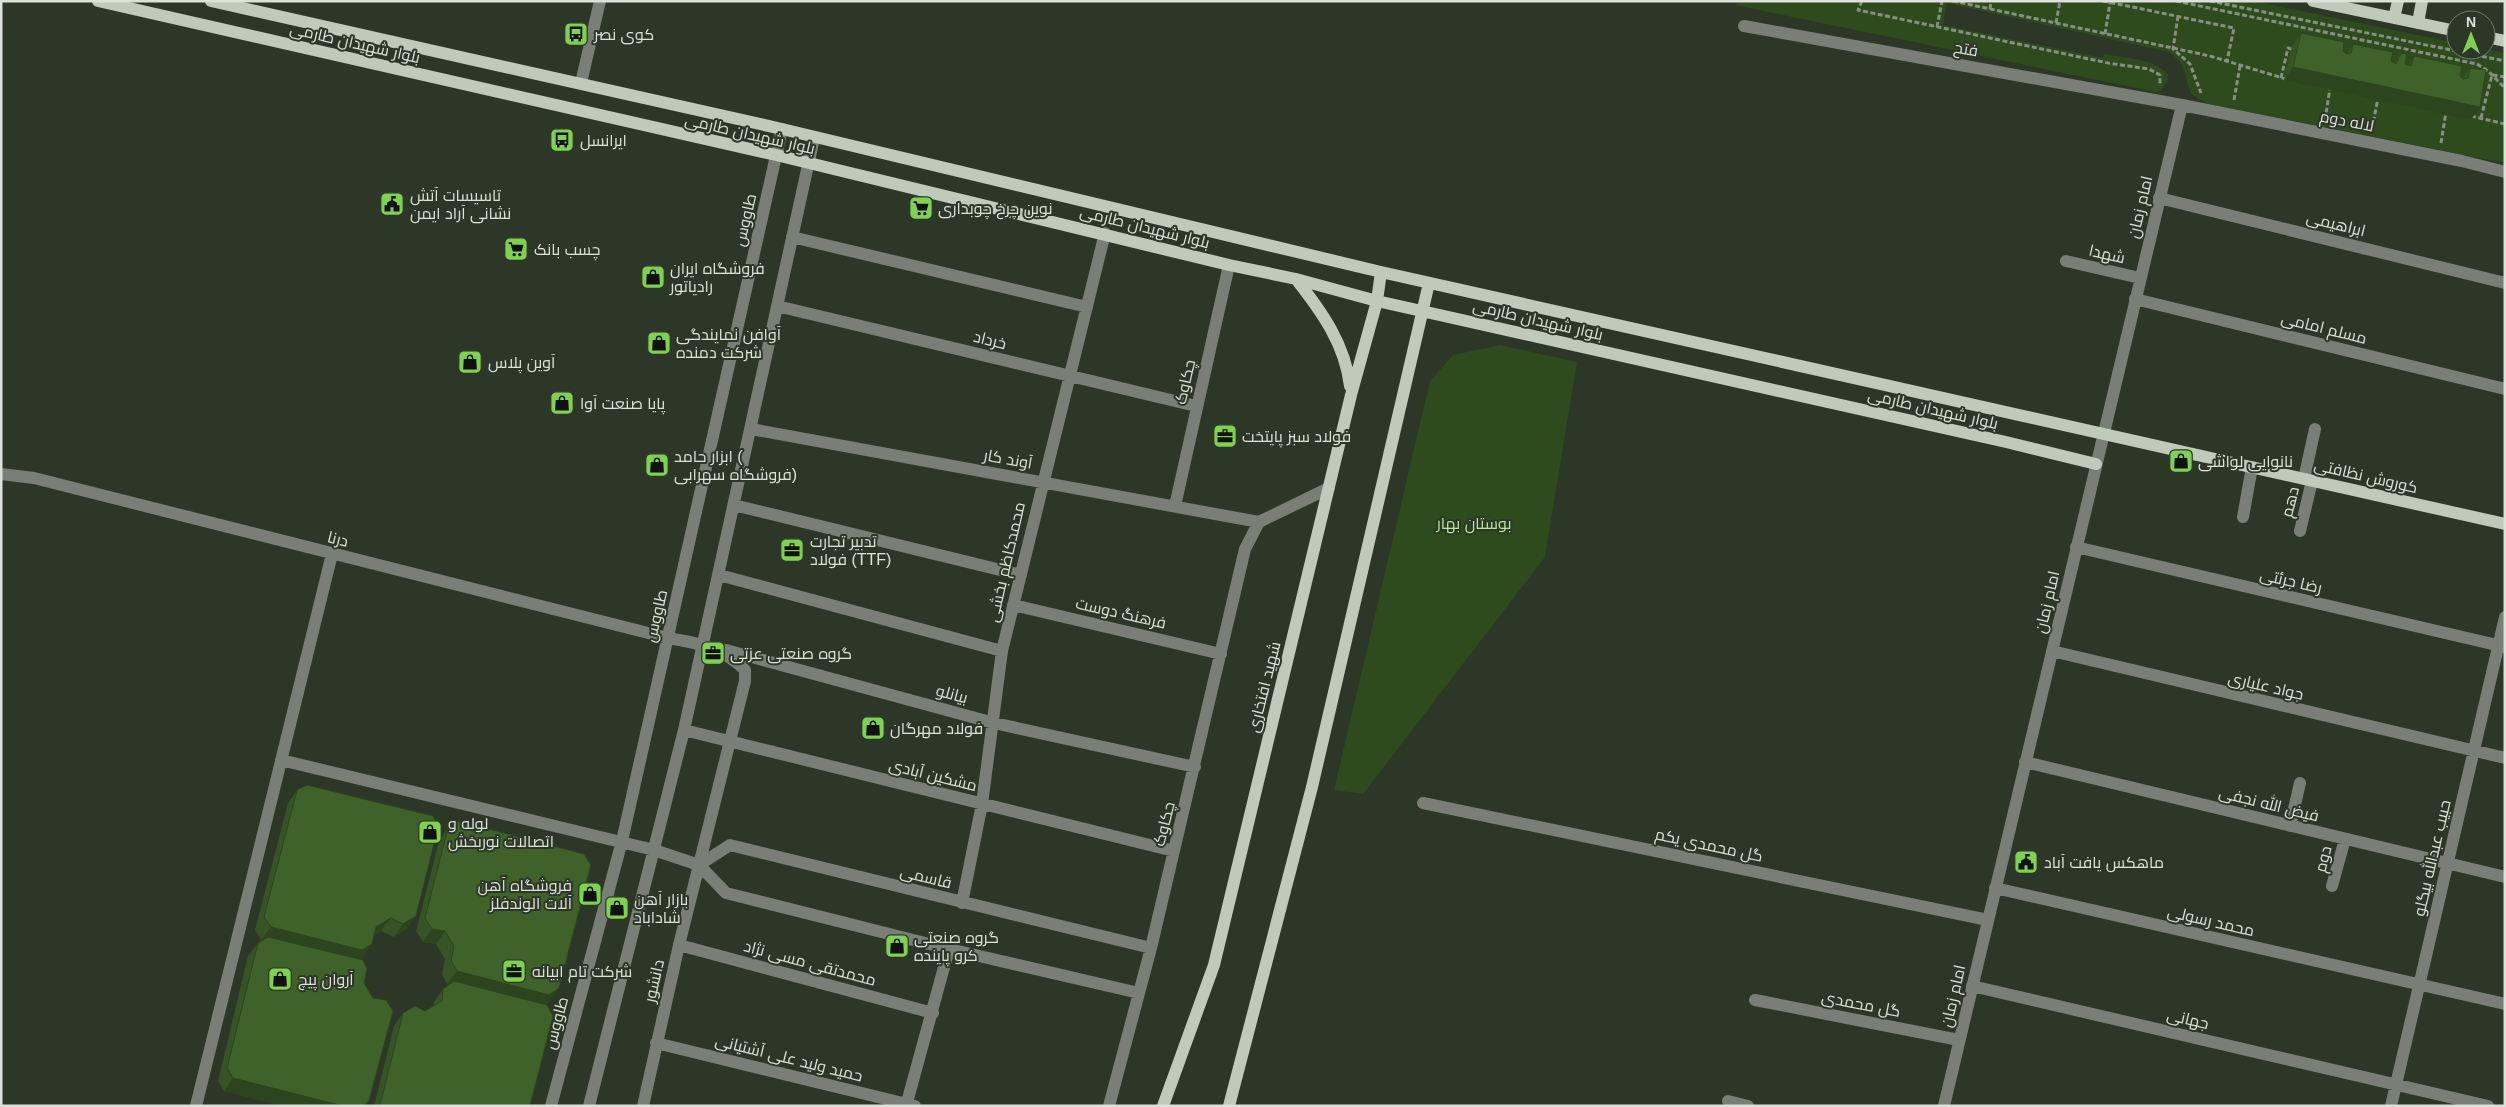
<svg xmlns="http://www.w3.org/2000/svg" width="2506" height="1107" viewBox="0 0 2506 1107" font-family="Arial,Cairo,sans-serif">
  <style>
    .green { fill: #2e4b1d }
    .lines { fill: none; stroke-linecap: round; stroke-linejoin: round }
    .path { stroke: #878f83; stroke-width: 3; stroke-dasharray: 5 2.5; stroke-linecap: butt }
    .minor { stroke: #797f77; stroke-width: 12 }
    .major { stroke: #bfcaba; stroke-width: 12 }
    .wall { fill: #365425 }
    .shaded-wall { fill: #2c451e }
    .building { fill: #3f622b; stroke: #2c451e }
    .labels { text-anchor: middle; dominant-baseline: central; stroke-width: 4; stroke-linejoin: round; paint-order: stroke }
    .poi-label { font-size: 16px; fill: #dce2d9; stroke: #2d3728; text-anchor: start }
    .street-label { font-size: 16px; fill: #dce2d9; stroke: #2d3728 }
    .park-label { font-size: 16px; fill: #b3e997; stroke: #2d3728 }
  </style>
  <rect width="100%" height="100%" fill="#2d3728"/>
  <path class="green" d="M1745 1H2254L2456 43V50L2486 49 2505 53V163L2208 104 2191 94C2183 75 2189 67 2169 52L1947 3 1943 25 2103 58 2104 54C2124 58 2153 58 2168 74V80L2161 91 2156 92 1735 5Z
    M1500 345 1577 362 1545 557 1363 794 1334 790 1430 381 1453 355Z"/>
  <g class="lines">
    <path class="path" d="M1862 1 1858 10 2108 63 2149 69 2160 75V86
      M1953 1 2210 56 2286 79
      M2103 1 2234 28 2227 61
      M2176 1 2477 64 2488 71 2505 88
      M2210 1 2505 61
      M1990 9 1991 1
      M2178 16 2173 49 2190 64 2201 93
      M2056 23 2060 1
      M1937 27 1942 1
      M2105 34 2110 3
      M2281 78 2288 48 2294 50
      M2234 100 2240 66
      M2471 116 2505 124
      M2481 118 2492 75 2505 77
      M2325 120 2330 88
      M2372 129 2378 98
      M2441 143 2446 112"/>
    <path class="minor" d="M1744 26 2182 105 2462 161 2505 172
      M581 83 600 1
      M2159 198 2505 283
      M792 237 1087 307
      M2066 261 2140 278
      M2135 299 2505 389
      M777 306 1196 406
      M751 429 1259 522
      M1 474 34 478 668 638C698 643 722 647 745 670V681L679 945 643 1106
      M2304 479 2315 429
      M734 505 1021 575
      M1175 506 1229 265
      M2243 517 2252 467
      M2300 531 2312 481
      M2076 547 2505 647
      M719 575 1002 651
      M1013 605 1221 654
      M726 650 994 723 1195 767
      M2052 651 2505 758
      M684 730 1174 851
      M281 760 654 850 699 865 726 893 949 949 1139 993
      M2025 762 2505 877
      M1423 803 1988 920
      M2290 826 2300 783
      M699 865 730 845 1151 948
      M2332 886 2345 839
      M1995 888 2505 1004
      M962 903 982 804 1002 651 1105 233
      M679 945 933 1013
      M1972 986 2488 1106
      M1755 1000 1959 1040
      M656 1043 915 1106
      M1728 1101 1748 1106
      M196 1106 332 554
      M551 1106 622 841 782 129
      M589 1106 684 730 814 138
      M906 1106 949 949
      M1109 1106 1151 948 1245 549 1259 522 1329 488
      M1944 1106 2182 105
      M2391 1106 2505 617"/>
    <path class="major" d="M98 1 776 155 1229 265 1296 279 1377 301 2006 442 2096 464
      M211 1 782 129 1381 272 2505 524
      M2313 1 2456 31
      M2394 18 2398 1
      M2418 23 2422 1
      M2486 37 2505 41
      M1296 279C1322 312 1345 344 1350 386
      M1163 1106 1214 965 1351 395 1377 301 1381 272
      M1229 1106 1312 787 1429 283"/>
  </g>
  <path class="wall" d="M2301 33 2347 54 2353 44 2394 63 2401 53 2405 64 2408 65 2414 56 2460 76 2462 78 2470 68 2471 120 2284 80 2292 46Z
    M297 790 407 929 394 937 381 931 374 935 363 957 359 959 364 983 366 1106H283L224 1091 218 1081 248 956 258 943 262 941 255 930 288 803Z
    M448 828 550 1001 545 1005 530 1106H374L394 1026 403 1013 425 1011 434 1006V1002L443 989 449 985 447 984 442 974 445 959 436 944 423 942 416 931 439 841Z"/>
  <path class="shaded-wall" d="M2293 67 2480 107 2471 120 2284 80Z
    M416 916 407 929 394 937 403 924Z
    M391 918 381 931 367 940 376 927Z
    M271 927 372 944 363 957 353 963 261 940Z
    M432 929 445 931 436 944 423 942Z
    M457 971 559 988 550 1001 540 1008 447 984Z
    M233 1078 343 1106H283L224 1091Z"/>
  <path class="building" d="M2301 33 2344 42 2343 51 2347 54 2351 53 2353 44 2393 52 2391 61 2396 64 2401 53 2407 54 2405 64 2411 66 2414 56 2462 66 2460 76 2463 79 2468 78 2470 68 2486 70 2480 107 2293 67Z
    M307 785 433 816 438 828 416 916 403 924 391 918 376 927 372 944 362 950 271 927 264 917 297 790Z
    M458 821 584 854 591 865 559 988 549 995 457 971 451 961 454 946 445 931 432 929 425 918 448 828Z
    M268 937 363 960 367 969 364 983 373 998 386 1000 393 1011 369 1101 363 1106H343L233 1078 227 1068 258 943Z
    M454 981 547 1005 553 1016 530 1106H381L380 1105 403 1013 415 1006 425 1011 442 1001 443 989Z"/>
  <defs>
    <g id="bus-square" transform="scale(1.25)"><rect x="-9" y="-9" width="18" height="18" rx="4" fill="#80d051" stroke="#2d3728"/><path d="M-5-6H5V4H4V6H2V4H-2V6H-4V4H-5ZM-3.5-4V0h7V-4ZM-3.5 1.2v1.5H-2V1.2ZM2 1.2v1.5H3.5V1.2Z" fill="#111"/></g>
    <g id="civic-square" transform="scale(1.25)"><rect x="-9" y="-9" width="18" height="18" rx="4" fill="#80d051" stroke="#2d3728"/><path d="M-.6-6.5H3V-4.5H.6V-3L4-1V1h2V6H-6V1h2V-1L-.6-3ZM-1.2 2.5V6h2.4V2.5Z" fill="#111"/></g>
    <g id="supermarket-square" transform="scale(1.25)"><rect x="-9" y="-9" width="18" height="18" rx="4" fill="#80d051" stroke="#2d3728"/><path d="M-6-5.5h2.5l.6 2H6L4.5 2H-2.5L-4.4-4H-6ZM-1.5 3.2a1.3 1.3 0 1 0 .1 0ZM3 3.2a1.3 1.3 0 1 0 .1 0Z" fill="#111"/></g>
    <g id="shop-square" transform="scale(1.25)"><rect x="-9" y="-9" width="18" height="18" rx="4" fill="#80d051" stroke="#2d3728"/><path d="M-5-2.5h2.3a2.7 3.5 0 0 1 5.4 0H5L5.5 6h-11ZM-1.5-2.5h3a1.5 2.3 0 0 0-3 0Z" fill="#111"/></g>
    <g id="office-square" transform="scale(1.25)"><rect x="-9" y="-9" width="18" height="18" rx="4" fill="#80d051" stroke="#2d3728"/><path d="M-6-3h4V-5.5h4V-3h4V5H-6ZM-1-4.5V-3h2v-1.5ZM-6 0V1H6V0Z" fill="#111"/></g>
  </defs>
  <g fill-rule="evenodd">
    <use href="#bus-square" x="576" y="34"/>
    <use href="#bus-square" x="562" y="140"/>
    <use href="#civic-square" x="392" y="204"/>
    <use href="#supermarket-square" x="921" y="208"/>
    <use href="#supermarket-square" x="516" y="249"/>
    <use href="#shop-square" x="653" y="277"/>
    <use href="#shop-square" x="659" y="343"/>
    <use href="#shop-square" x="470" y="362"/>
    <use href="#shop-square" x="562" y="403"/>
    <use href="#office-square" x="1225" y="436"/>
    <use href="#shop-square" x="2181" y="461"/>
    <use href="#shop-square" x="657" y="465"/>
    <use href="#office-square" x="792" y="550"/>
    <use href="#office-square" x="713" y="653"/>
    <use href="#shop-square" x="873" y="728"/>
    <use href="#shop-square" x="430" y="832"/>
    <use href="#civic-square" x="2026" y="862"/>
    <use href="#shop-square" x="590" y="894"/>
    <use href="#shop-square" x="617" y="908"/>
    <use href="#shop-square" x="897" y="946"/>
    <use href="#office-square" x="514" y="971"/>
    <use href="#shop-square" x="280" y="979"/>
  </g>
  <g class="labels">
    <g class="poi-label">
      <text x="594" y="34">کوی نصر</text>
      <text x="580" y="140">ایرانسل</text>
      <text x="410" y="195">تاسیسات آتش<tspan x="410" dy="18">نشانی آراد ایمن</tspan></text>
      <text x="938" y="208">نوین چرخ چوبداری</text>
      <text x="534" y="249">چسب بانک</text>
      <text x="670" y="268">فروشگاه ایران<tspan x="670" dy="18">رادیاتور</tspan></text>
      <text x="676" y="334">آوافن نمایندگی<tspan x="676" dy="18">شرکت دمنده</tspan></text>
      <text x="488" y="362">آوین پلاس</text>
      <text x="580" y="403">پایا صنعت آوا</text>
      <text x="1242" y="436">فولاد سبز پایتخت</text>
      <text x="674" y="456">ابزار حامد (<tspan x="674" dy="18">فروشگاه سهرابی)</tspan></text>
      <text x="2198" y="461">نانوایی لواشی</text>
      <text x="810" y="541">تدبیر تجارت<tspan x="810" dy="18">فولاد (TTF)</tspan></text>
      <text x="730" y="653">گروه صنعتی عزتی</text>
      <text x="890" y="728">فولاد مهرگان</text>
      <text x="448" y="823">لوله و<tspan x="448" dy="18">اتصالات نوربخش</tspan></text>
      <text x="2044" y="862">ماهکس یافت آباد</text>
      <text x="572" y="885" text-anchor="end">فروشگاه آهن<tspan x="572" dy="18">آلات الوندفلز</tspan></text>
      <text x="634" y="899">بازار آهن<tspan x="634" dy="18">شاداباد</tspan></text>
      <text x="914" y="937">گروه صنعتی<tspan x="914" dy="18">کرو پاینده</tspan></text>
      <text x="532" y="971">شرکت تام ابیانه</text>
      <text x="298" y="979">آروان پیچ</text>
    </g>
    <g class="street-label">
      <text transform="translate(355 43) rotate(13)">بلوار شهیدان طارمی</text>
      <text transform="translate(1966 49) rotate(10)">فتح</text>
      <text transform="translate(2347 121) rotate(11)">لاله دوم</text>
      <text transform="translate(750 134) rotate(13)">بلوار شهیدان طارمی</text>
      <text transform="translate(2140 207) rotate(-77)">امام زمان</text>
      <text transform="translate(745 220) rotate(-77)">طاووس</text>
      <text transform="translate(2336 224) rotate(14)">ابراهیمی</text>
      <text transform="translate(1145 227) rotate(14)">بلوار شهیدان طارمی</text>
      <text transform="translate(2107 254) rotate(13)">شهدا</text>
      <text transform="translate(1538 320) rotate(13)">بلوار شهیدان طارمی</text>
      <text transform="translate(2324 328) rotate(14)">مسلم امامی</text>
      <text transform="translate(990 340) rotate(14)">خرداد</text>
      <text transform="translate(1185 382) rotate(-77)">چکاوک</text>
      <text transform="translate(1933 409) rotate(13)">بلوار شهیدان طارمی</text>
      <text transform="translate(1008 459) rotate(10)">آوند کار</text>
      <text transform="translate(2366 476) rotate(13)">کوروش نظافتی</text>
      <text transform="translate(2290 502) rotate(-76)">دهم</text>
      <text transform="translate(338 539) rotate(14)">درنا</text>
      <text transform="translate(1006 562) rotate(-77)">محمدکاظم بخشی</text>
      <text transform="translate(2291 581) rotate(13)">رضا جرئتی</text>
      <text transform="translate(2047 602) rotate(-77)">امام زمان</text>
      <text transform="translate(1121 613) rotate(13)">فرهنگ دوست</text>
      <text transform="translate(656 616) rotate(-77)">طاووس</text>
      <text transform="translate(2266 686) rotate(13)">جواد علیاری</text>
      <text transform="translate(1264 687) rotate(-76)">شهید افتخاری</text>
      <text transform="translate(952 694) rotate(15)">بیانلو</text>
      <text transform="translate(933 775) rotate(14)">مشکین آبادی</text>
      <text transform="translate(2269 804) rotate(14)">فیض الله نجفی</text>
      <text transform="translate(1164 824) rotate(-76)">چکاوک</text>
      <text transform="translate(1709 845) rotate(12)">گل محمدی یکم</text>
      <text transform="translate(2432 858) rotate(-77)">حبیب عبدالله بیگلو</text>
      <text transform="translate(2323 859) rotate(-75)">دوم</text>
      <text transform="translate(926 877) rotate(14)">قاسمی</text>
      <text transform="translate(2211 921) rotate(13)">محمد رسولی</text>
      <text transform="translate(810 963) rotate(15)">محمدتقی مسی نژاد</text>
      <text transform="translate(654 981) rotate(-77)">دانشور</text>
      <text transform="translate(1953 996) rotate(-77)">امام زمان</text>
      <text transform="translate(1861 1004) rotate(11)">گل محمدی</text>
      <text transform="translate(2188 1019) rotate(13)">جهانی</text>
      <text transform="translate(556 1023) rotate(-75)">طاووس</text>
      <text transform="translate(789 1058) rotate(14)">حمید ولید علی آشتیانی</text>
    </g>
    <g class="park-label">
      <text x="1474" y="523">بوستان بهار</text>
    </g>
  </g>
  <rect width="2506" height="1107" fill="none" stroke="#dce2d9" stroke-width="5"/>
  <g transform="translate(2471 35)"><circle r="24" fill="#2d3728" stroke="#737b6f"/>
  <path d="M0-4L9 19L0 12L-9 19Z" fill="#80d051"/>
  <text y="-8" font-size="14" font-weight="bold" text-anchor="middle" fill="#dce2d9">N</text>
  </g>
</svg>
